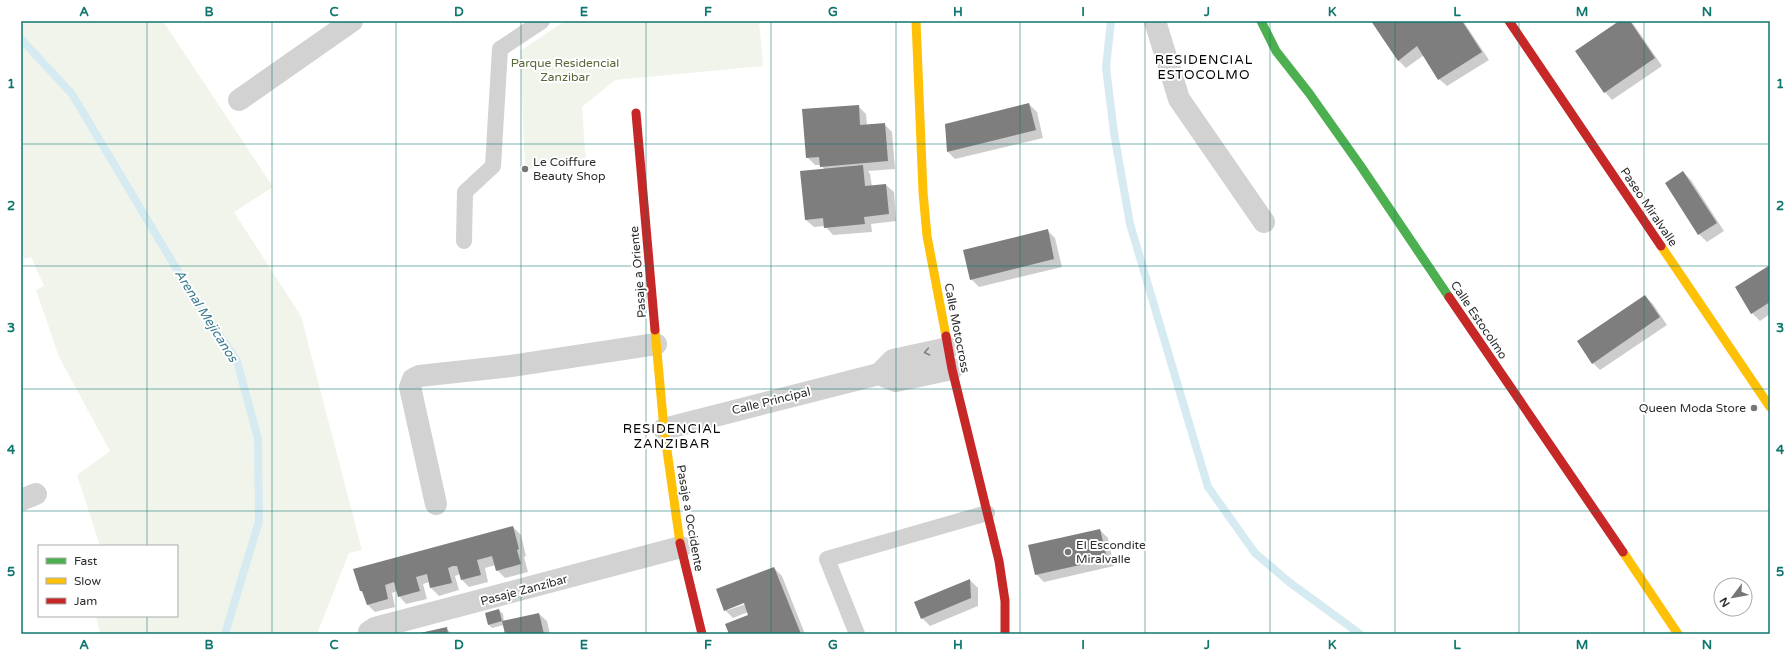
<svg xmlns="http://www.w3.org/2000/svg" width="1791" height="655" viewBox="0 0 1791 655" font-family="'Varela Round',sans-serif">
  <style>
    .green { fill: #f1f4ea }
    .shadow { fill: #0003; fill-rule: evenodd }
    .lines { fill: none; stroke-linecap: round; stroke-linejoin: round }
    .stream { stroke: #d6ebf1; stroke-width: 8 }
    .building { fill: #7e7e7e }
    .lane { stroke: #d2d2d2; stroke-width: 16 }
    .street { stroke: #d2d2d2; stroke-width: 22 }
    .fast { stroke: #4caf50; stroke-width: 9 }
    .slow { stroke: #ffc107; stroke-width: 9 }
    .jam { stroke: #c62828; stroke-width: 9 }
    .oneway { stroke: #808080 }
    .grid { fill: none; stroke: #0f766e; stroke-width: 1; stroke-opacity: 0.55 }
    .poi-dot { fill: #767676; stroke: #fff; stroke-width: 1.5 }
    .labels { text-anchor: middle; dominant-baseline: central; stroke-width: 4; stroke-linejoin: round; paint-order: stroke }
    .park-label { font-size: 12px; fill: #57683a; stroke: #fff }
    .poi-label { font-size: 12px; fill: #2d2d2d; stroke: #fff; text-anchor: start }
    .street-label { font-size: 12px; fill: #2d2d2d; stroke: #fff }
    .neighbourhood-label { font-size: 13px; letter-spacing: 1px; fill: #000; stroke: #fff }
    .water-label { font-size: 13px; font-style: italic; fill: #3a7b8f; stroke: #fff }
    .neatline { fill: none; stroke: #0f766e; stroke-width: 1.5 }
    .grid-label { font-size: 13px; text-anchor: middle; font-weight: bold; fill: #0f766e }
  </style>
  <rect width="100%" height="100%" fill="#fff"/>
  <path class="green" d="M21 21H163L273 187 234 212 301 316 362 550 349 553 317 634H100L96 616H177V546H100L77 475 110 451 59 357 36 290 44 286 31 257 25 259 21 253Z
    M565 21H759L763 66 615 80 582 107 586 164 525 169 520 51Z"/>
  <path class="shadow" d="M1373 21H1463L1489 60 1447 86 1439 79 1424 55 1406 68 1398 60Z
    M1621 21H1630L1634 25 1662 66 1612 100 1605 92Z
    M1029 104 1037 112 1043 138 955 159 948 152Z
    M858 106 866 114 867 125 884 124 892 132 895 169 868 171 870 174 872 186 886 185 894 192 896 221 871 224 872 232 833 235 825 226 814 227 806 220 825 170 821 165H815L807 157Z
    M1683 172 1691 180 1724 231 1707 242 1699 234Z
    M1047 230 1055 238 1062 267 979 287 971 279Z
    M1770 266V314L1760 321 1752 313Z
    M1645 296 1653 304 1667 325 1600 370 1593 363Z
    M513 527 521 535 526 556 524 557 528 572 505 578 497 570 496 565 485 568 488 582 469 587 462 580 460 574 455 576 459 590 439 596 431 588 430 582 423 584 427 599 406 604 399 596 397 591 392 593 395 607 375 612 368 605 365 595 361 591Z
    M1100 530 1108 538 1114 566 1044 582 1036 574Z
    M774 568 782 576 805 634H730L749 616 748 612 733 618 725 610ZM748 601 749 603 728 610V608Z
    M970 580 978 588V606L930 626 922 618 916 603Z
    M499 610 503 614 504 622 539 614 547 621 550 634H506L504 625 492 628 489 625Z
    M446 628 452 634H422Z"/>
  <g class="lines">
    <path class="stream" d="M1111 21 1106 67 1114 133 1130 224 1208 487 1255 553 1289 582 1360 634
      M21 39 72 94 185 283 237 361 258 439 259 521 225 634"/>
  </g>
  <path class="building" d="M1371 21H1462L1482 52 1438 80 1417 46 1398 61Z
    M1619 21H1630L1655 58 1604 93 1575 51Z
    M1029 103 1036 130 947 152 945 124Z
    M859 105 860 125 885 123 888 161 820 167 819 157 806 158 802 109Z
    M863 165 865 186 886 184 889 214 864 217 865 224 824 228 823 218 805 220 800 171Z
    M1683 171 1717 223 1698 235 1665 183Z
    M1048 229 1054 259 970 280 963 250Z
    M1770 265V302L1751 314 1735 287Z
    M1645 295 1660 317 1592 364 1577 341Z
    M513 526 519 549 517 550 521 564 496 571 492 556 477 560 481 575 461 580 457 566H453L448 568 452 583 430 588 427 574 416 577 420 591 398 597 394 582 385 585 388 599 367 605 362 591H360L353 569Z
    M1100 529 1107 559 1035 575 1028 545Z
    M774 567 801 634H729L725 624 748 615 744 603 724 611 716 589Z
    M970 579 971 598 921 619 914 602Z
    M499 609 502 621 488 625 485 613Z
    M539 613 544 634H505L502 621Z
    M447 627 448 634H420V633Z"/>
  <g class="lines">
    <path class="lane" d="M464 241 465 192 493 166 500 49 542 21
      M857 634 827 559 987 513"/>
    <path class="street" d="M1155 21 1179 99 1264 222
      M239 100 352 21
      M879 374 896 381 952 369
      M664 429 879 374 893 360 948 348
      M21 500 36 494
      M436 504 410 387 413 379 419 376 511 366 656 344
      M369 634V632L375 628 681 547"/>
    <path class="fast" d="M1261 21 1276 51 1309 93 1360 165 1449 297"/>
    <path class="slow" d="M916 21 923 192 927 236 946 336
      M1661 246 1770 407
      M655 330 664 429 680 543
      M1623 552 1678 634"/>
    <path class="jam" d="M1509 21 1661 246
      M636 113 655 330
      M1449 297 1623 552
      M946 336 952 369 999 561 1005 601V634
      M680 543 702 634"/>
  </g>
  <defs><path id="oneway-chevron" d="M-2-3.5L2.5 0L-2 3.5" fill="none" stroke-width="1.6" stroke-linecap="round" stroke-linejoin="round"/></defs>
  <use class="oneway" href="#oneway-chevron" transform="translate(927 352) rotate(168)"/>
  <path class="grid" d="M147 21V546M272 21V634M396 21V634M521 21V634M646 21V634M771 21V634M896 21V634M1020 21V634M1145 21V634M1270 21V634M1395 21V634M1519 21V634M1644 21V634M21 144H1770M21 266H1770M21 389H1770M21 511H1770M147 616V634"/>
  <g class="poi-dot">
    <circle cx="525" cy="169" r="4"/>
    <circle cx="1754" cy="408" r="4"/>
    <circle cx="1068" cy="552" r="4"/>
  </g>
  <g class="labels">
    <g class="park-label">
      <text x="565" y="63">Parque Residencial<tspan x="565" dy="14">Zanzibar</tspan></text>
    </g>
    <g class="poi-label">
      <text x="533" y="162">Le Coiffure<tspan x="533" dy="14">Beauty Shop</tspan></text>
      <text x="1746" y="408" text-anchor="end">Queen Moda Store</text>
      <text x="1076" y="545">El Escondite<tspan x="1076" dy="14">Miralvalle</tspan></text>
    </g>
    <g class="street-label">
      <text transform="translate(1649 207) rotate(56)">Paseo Miralvalle</text>
      <text transform="translate(638 272) rotate(-95)">Pasaje a Oriente</text>
      <text transform="translate(1479 320) rotate(56)">Calle Estocolmo</text>
      <text transform="translate(957 328) rotate(79)">Calle Motocross</text>
      <text transform="translate(771 401) rotate(-14)">Calle Principal</text>
      <text transform="translate(690 518) rotate(80)">Pasaje a Occidente</text>
      <text transform="translate(524 590) rotate(-15)">Pasaje Zanzíbar</text>
    </g>
    <g class="neighbourhood-label">
      <text x="1204" y="60">RESIDENCIAL<tspan x="1204" dy="15">ESTOCOLMO</tspan></text>
      <text x="672" y="429">RESIDENCIAL<tspan x="672" dy="15">ZANZIBAR</tspan></text>
    </g>
    <g class="water-label">
      <text transform="translate(206 316) rotate(58)">Arenal Mejicanos</text>
    </g>
  </g>
  <rect width="1791" height="655" fill="none" stroke="#ffffff" stroke-width="44"/>
  <rect x="38" y="545" width="140" height="72" fill="#ffffff" stroke="#ababab"/>
  <rect x="46" y="558" width="20" height="6" fill="#4caf50" stroke="#ababab"/>
  <text x="74" y="565" font-size="12" fill="#2d2d2d">Fast</text>
  <rect x="46" y="578" width="20" height="6" fill="#ffc107" stroke="#ababab"/>
  <text x="74" y="585" font-size="12" fill="#2d2d2d">Slow</text>
  <rect x="46" y="598" width="20" height="6" fill="#c62828" stroke="#ababab"/>
  <text x="74" y="605" font-size="12" fill="#2d2d2d">Jam</text>
  <g transform="translate(1733 597) rotate(238)"><circle r="19" fill="#ffffff" stroke="#ababab"/>
  <path d="M0-3L7 15L0 10L-7 15Z" fill="#767676"/>
  <text y="-6" font-size="11" font-weight="bold" text-anchor="middle" fill="#2d2d2d">N</text>
  </g>
  <rect x="22" y="22" width="1747" height="611" class="neatline"/>
  <g class="grid-label">
    <text x="84" y="16">A</text>
    <text x="209" y="16">B</text>
    <text x="334" y="16">C</text>
    <text x="459" y="16">D</text>
    <text x="584" y="16">E</text>
    <text x="708" y="16">F</text>
    <text x="833" y="16">G</text>
    <text x="958" y="16">H</text>
    <text x="1083" y="16">I</text>
    <text x="1207" y="16">J</text>
    <text x="1332" y="16">K</text>
    <text x="1457" y="16">L</text>
    <text x="1582" y="16">M</text>
    <text x="1707" y="16">N</text>
    <text x="11" y="88">1</text>
    <text x="1780" y="88">1</text>
    <text x="11" y="210">2</text>
    <text x="1780" y="210">2</text>
    <text x="11" y="332">3</text>
    <text x="1780" y="332">3</text>
    <text x="11" y="454">4</text>
    <text x="1780" y="454">4</text>
    <text x="11" y="576">5</text>
    <text x="1780" y="576">5</text>
    <text x="84" y="649">A</text>
    <text x="209" y="649">B</text>
    <text x="334" y="649">C</text>
    <text x="459" y="649">D</text>
    <text x="584" y="649">E</text>
    <text x="708" y="649">F</text>
    <text x="833" y="649">G</text>
    <text x="958" y="649">H</text>
    <text x="1083" y="649">I</text>
    <text x="1207" y="649">J</text>
    <text x="1332" y="649">K</text>
    <text x="1457" y="649">L</text>
    <text x="1582" y="649">M</text>
    <text x="1707" y="649">N</text>
  </g>
</svg>
